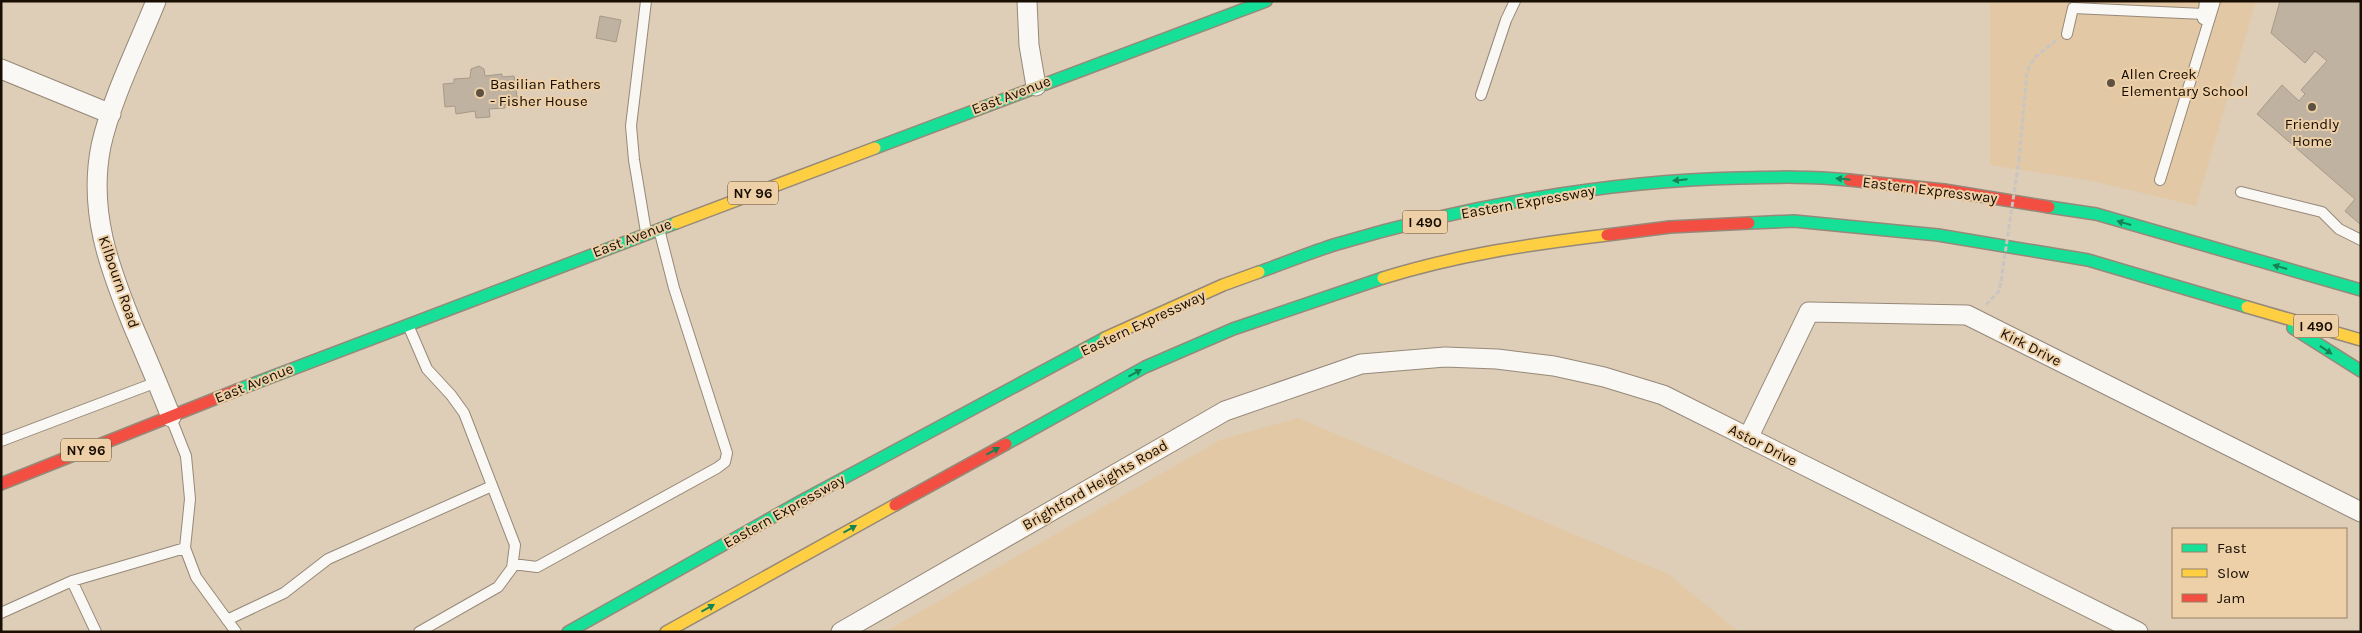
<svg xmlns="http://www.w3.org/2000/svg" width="2362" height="633" viewBox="0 0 2362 633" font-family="Karla,sans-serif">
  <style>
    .built { fill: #e2c8a5 }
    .building { fill: #bfb2a0; stroke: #a79a89 }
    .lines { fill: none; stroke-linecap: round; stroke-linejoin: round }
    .lane-casing { stroke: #968979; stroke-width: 12 }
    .street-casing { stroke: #968979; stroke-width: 21 }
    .fast-casing { stroke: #968979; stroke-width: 14 }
    .slow-casing { stroke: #968979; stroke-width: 14 }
    .jam-casing { stroke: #968979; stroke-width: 14 }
    .path { stroke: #cac5c0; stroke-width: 3; stroke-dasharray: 5 2.5; stroke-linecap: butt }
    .lane { stroke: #faf8f4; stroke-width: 10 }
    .street { stroke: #faf8f4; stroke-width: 19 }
    .fast { stroke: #16e098; stroke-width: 11 }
    .slow { stroke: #ffcf43; stroke-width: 11 }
    .jam { stroke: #f24e42; stroke-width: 11 }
    .path-bridge { stroke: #cac5c0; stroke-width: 3; stroke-dasharray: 5 2.5; stroke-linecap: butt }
    .oneway { fill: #178254 }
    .poi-dot { fill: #5d5141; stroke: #edcfa8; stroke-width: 2 }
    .labels { text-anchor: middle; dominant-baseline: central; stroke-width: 4; stroke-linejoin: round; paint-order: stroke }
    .shield { fill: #edcfa8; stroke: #584834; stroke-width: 1 }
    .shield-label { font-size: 14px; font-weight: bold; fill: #180e02 }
    .poi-label { font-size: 15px; fill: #180e02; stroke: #edcfa8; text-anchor: start }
    .street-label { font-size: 15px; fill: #180e02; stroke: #edcfa8 }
  </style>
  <rect width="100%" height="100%" fill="#decdb7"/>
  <path class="built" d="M1990 1H2256L2196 206 2092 181 1990 165Z
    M1298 418 1668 574 1739 632H885L1220 440Z"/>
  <path class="building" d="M2280 1H2361V225L2345 211 2355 199 2257 114 2282 85 2299 101 2305 94 2301 90 2327 61 2315 51 2305 63 2271 33Z
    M600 16 621 20 616 42 596 38Z
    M479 66 484 69 485 76 502 74V77L514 76 518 103 505 104V108L489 109 490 117 476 118 475 111 456 114 455 106 445 107 443 84 454 83V79L470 78 471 69Z"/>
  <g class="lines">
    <g class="lane-casing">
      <path id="lane" d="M646 1 631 126 634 160 646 232
        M2203 19 2205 1
        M2067 34 2073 8 2204 14
        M1481 95 1506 20 1515 1
        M2160 180 2215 1
        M2241 192 2322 212 2339 229 2361 240
        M408 325 427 369 451 395 464 413 515 545 512 568 498 587 419 632
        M171 418 186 456 190 499 185 548 196 577 236 632
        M1 441 157 382
        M513 564 537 567 717 468 725 462 727 453 674 288 659 229
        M72 581 96 632
        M1 613 72 581 185 548
        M227 620 284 593 328 559 492 486"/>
    </g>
    <g class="street-casing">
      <path id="street" d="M156 1C138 46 111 100 101 146 88 211 109 267 133 326 146 356 159 386 171 417
        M1027 1 1029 45 1036 86
        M1 69 111 114
        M1748 438 1809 312 1967 315 2361 512
        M841 632 1225 411 1361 364 1445 357 1497 359 1554 366 1604 377 1663 395 2138 632"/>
    </g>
    <g class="fast-casing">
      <path id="fast" d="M875 148 1266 1
        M2049 207 2096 214 2361 290
        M1749 223 1794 221 1938 235 2088 260 2247 307
        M1259 272C1285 263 1311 252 1337 244 1464 206 1607 181 1739 178 1776 177 1812 176 1849 180
        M2293 328 2361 371
        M237 390 676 223
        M1006 444 1145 367 1233 329 1383 278
        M568 632 803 500 1105 338"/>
    </g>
    <g class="slow-casing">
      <path id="slow" d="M676 223 875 148
        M1383 278C1456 255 1532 244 1607 235
        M2247 307 2361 340
        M1105 338 1223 285 1259 272
        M666 632 895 505"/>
    </g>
    <g class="jam-casing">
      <path id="jam" d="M1849 180 1944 190 2049 207
        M1607 235 1670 227 1749 223
        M1 484 237 390
        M895 505 1006 444"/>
    </g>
    <path class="path" d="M2019 160 2027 71 2034 58 2058 39
      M1986 305 1999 291 2001 281"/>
    <use href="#lane" class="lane"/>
    <use href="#street" class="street"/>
    <use href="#fast" class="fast"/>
    <use href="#slow" class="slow"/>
    <use href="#jam" class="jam"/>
    <path class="path-bridge" d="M2001 281 2019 160"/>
  </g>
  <defs><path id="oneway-solid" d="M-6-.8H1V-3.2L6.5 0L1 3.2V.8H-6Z" transform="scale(1.25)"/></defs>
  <g class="oneway">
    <use href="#oneway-solid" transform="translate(1843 179) rotate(-174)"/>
    <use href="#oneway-solid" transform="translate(1680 180) rotate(174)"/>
    <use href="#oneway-solid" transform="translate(2124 223) rotate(-164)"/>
    <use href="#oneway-solid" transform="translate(2280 267) rotate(-164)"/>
    <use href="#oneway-solid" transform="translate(2326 350) rotate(34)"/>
    <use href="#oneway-solid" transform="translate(1135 373) rotate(-29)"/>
    <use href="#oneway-solid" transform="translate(993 451) rotate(-29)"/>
    <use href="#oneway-solid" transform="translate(850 529) rotate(-29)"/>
    <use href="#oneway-solid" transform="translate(708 608) rotate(-29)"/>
  </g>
  <g class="poi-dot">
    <circle cx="2111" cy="83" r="5"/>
    <circle cx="480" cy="93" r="5"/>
    <circle cx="2312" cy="107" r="5"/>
  </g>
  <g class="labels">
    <g class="shield">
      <rect x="728" y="181.5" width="50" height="23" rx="4"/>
      <rect x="1402.5" y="210.5" width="45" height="23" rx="4"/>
      <rect x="2293.5" y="314.5" width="45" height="23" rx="4"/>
      <rect x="61" y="438.5" width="50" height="23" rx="4"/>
    </g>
    <g class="shield-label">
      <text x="753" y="193">NY 96</text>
      <text x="1425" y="222">I 490</text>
      <text x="2316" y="326">I 490</text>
      <text x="86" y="450">NY 96</text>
    </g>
    <g class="poi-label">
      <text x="2121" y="74">Allen Creek<tspan x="2121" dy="17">Elementary School</tspan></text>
      <text x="490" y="84">Basilian Fathers<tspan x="490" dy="17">- Fisher House</tspan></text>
      <text x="2312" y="124" text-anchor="middle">Friendly<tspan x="2312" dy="17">Home</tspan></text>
    </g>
    <g class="street-label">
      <text transform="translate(1011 95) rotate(-21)">East Avenue</text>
      <text transform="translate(1930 190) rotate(7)">Eastern Expressway</text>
      <text transform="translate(1528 202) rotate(-10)">Eastern Expressway</text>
      <text transform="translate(632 238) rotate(-21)">East Avenue</text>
      <text transform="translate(119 282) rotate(71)">Kilbourn Road</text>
      <text transform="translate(1143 323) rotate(-25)">Eastern Expressway</text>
      <text transform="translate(2031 347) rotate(27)">Kirk Drive</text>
      <text transform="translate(254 383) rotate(-22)">East Avenue</text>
      <text transform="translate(1763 445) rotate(27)">Astor Drive</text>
      <text transform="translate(1095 485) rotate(-30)">Brightford Heights Road</text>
      <text transform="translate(784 511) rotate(-29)">Eastern Expressway</text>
    </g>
  </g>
  <rect width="2362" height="633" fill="none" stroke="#180e02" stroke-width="5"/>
  <rect x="2172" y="528" width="175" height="90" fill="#edcfa8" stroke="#988266"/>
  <rect x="2182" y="544" width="25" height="8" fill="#16e098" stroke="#988266"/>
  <text x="2217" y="553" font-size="15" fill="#180e02">Fast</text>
  <rect x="2182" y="569" width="25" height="8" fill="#ffcf43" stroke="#988266"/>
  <text x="2217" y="578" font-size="15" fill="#180e02">Slow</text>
  <rect x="2182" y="594" width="25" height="8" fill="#f24e42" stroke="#988266"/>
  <text x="2217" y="603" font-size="15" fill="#180e02">Jam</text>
</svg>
